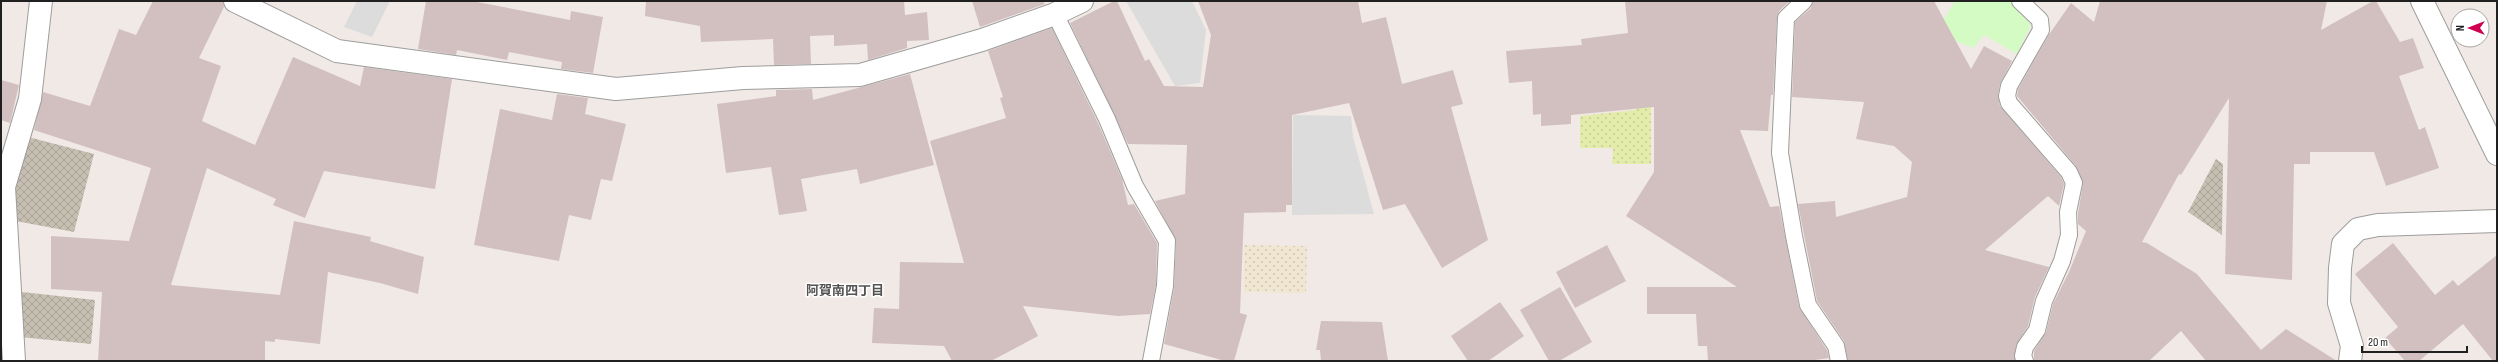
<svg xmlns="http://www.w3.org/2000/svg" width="2498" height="362" viewBox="0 0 2498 362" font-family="'Sofia Sans Condensed','Noto Sans JP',sans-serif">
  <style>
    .construction { fill: url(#construction-cross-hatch) }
    .farmland { fill: url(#farmland-dots) }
    .park { fill: #d4fbc3 }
    .garden { fill: url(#garden-dots) }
    .parking { fill: #dcdcdc }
    .building { fill: #d1c0bf }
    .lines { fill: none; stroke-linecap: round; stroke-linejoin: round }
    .service-casing { stroke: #9d9d9d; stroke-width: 18 }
    .minor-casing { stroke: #9d9d9d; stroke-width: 24 }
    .tertiary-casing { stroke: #9d9d9d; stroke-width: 24 }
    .service { stroke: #fff; stroke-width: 16 }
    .minor { stroke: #fff; stroke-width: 22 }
    .tertiary { stroke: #fff; stroke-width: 22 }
    .labels { text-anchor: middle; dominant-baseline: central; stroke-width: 3; stroke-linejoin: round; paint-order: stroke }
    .neighbourhood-label { font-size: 13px; font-weight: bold; fill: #535353; stroke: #fff }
  </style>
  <defs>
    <pattern id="construction-cross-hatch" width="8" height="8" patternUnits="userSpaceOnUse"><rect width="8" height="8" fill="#c6beb1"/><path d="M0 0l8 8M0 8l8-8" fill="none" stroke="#aaa398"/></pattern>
    <pattern id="farmland-dots" width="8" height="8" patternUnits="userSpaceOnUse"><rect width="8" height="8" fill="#f0e6d1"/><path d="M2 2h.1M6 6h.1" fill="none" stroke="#cec5b3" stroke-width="1.8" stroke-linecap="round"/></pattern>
    <pattern id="garden-dots" width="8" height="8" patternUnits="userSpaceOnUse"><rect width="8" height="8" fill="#e4ecab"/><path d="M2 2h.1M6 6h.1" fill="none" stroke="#c3ca93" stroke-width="1.8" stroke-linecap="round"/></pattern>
  </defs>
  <rect width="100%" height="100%" fill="#f1e9e6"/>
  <path class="construction" d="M28 137 94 154 74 232 16 221 14 194Z
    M2216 159 2223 164 2222 235 2188 212Z
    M22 292 95 300 91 344 20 337Z"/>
  <path class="farmland" d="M1244 245 1307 246 1306 293 1244 292Z"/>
  <path class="park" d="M1955 1H2010L2031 25 2017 54 1984 35 1973 48 1936 33Z"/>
  <path class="garden" d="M1635 94H1651V164H1612L1613 148H1580V116L1636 110Z"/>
  <path class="parking" d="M357 1H390L372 37 344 27Z
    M1126 1H1192L1206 30 1200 83 1175 86Z
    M1293 115 1351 116 1353 137 1374 214 1292 215Z"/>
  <path class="building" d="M153 1H223L224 7 199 58 221 66 202 121 255 145 293 57 360 86 364 67 452 79 435 189 324 171 305 218 273 205 276 199 207 168 171 285 280 295 294 221 371 237 370 241 424 257 418 294 380 283 328 272 320 344 275 339V342L265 341V361H98L102 292 51 289V236L129 241 151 168 34 130 43 92 90 106 119 29 136 35Z
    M426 1H472L570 20 571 11 603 17 593 73 561 69 562 62 509 52 507 60 457 50 456 55 418 49Z
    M646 1H904L905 15 927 12 929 40 907 41V48L868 60 867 44 834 46V35L810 36 811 64 774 65 773 39 701 42 700 26 645 16Z
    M972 1H1043L1045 4 980 27Z
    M1114 1H1117L1145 61 1149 59 1164 86 1203 87 1211 35 1198 1H1358L1362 23 1386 17 1402 84 1453 70 1463 104 1451 107 1488 240 1442 268 1405 204 1383 210 1349 103 1292 115V205H1286V212L1244 213 1240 313 1247 315 1234 361H1225L1164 344 1174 288 1176 241 1155 201 1185 194 1187 145 1128 144 1070 23Z
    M1625 1H1790L1779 11 1777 18 1773 95H1771L1768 131 1740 130 1770 207 1779 206 1799 307 1827 350 1829 358 1807 361H1708L1707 346H1698L1696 314H1647V287H1737L1626 216 1654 172V107L1571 115V124L1541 126V114L1533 115 1532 81 1509 83 1506 51 1582 45 1581 39 1628 33Z
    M1813 1H1934L1971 69 1984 46 2012 61 2000 84 1998 94 2000 106 2061 177 2064 184 2059 206 2048 196 1985 250 2049 267 2035 297 2028 326 2016 345 2015 361H1848L1844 341 1817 301 1798 204 1835 201 1836 217 1907 197 1912 162 1894 146 1856 139 1864 102 1792 97 1795 22 1811 8Z
    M2100 1H2327L2321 30 2373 1H2376L2400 42 2413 38 2424 68 2399 76 2419 130 2425 127 2439 168 2386 186 2374 152H2310V164H2294L2292 280 2225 274 2229 98 2181 175 2179 174 2142 242 2147 243 2197 274 2261 350 2286 329 2337 361H2206L2181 331 2149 361H2034V351L2046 332 2053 304 2069 272 2086 231 2078 224V213L2083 184 2076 166 2017 96 2018 89 2048 36 2071 3 2094 22Z
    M1052 28 1098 123 1122 179 1128 205 1134 204 1157 243 1156 285 1150 314 1118 316 1023 306 1038 336 991 361H952L944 346 872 343 874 308 899 309 900 262 964 263 930 141 1006 118 1000 98 1003 97 988 51Z
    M910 74 934 165 860 184 857 169 801 179 807 211 779 215 771 167 726 173 717 104 776 96V90L812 89 813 100Z
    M1 80 19 85 10 123 1 120Z
    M557 94 588 98 585 114 626 124 612 181 601 179 591 220 569 215 559 261 474 245 500 109 552 120Z
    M2393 243 2435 295 2453 280 2458 286 2497 255V361H2493L2463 324 2419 361H2405L2385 338 2398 327 2355 274Z
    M1607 245 1626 281 1575 308 1556 272Z
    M1560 287 1592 342 1559 361H1549L1520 310Z
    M1500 302 1524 336 1488 361H1468L1451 336Z
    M1321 321 1382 322 1388 361H1321L1320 350H1316Z"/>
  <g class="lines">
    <g class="service-casing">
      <path id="service" d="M1804 1 1786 18 1780 153 1794 236 1808 305 1836 346 1839 361
        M2020 1 2040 20 2041 30 2009 86 2007 96 2009 103 2069 172 2074 183 2068 212 2069 235 2062 261 2044 301 2037 330 2025 347 2023 356 2025 361
        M1055 14 1107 119 1135 186 1167 241 1165 286 1151 361"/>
    </g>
    <g class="minor-casing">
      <path id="minor" d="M235 1 337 51 616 89 743 78 860 75 982 40 1055 14 1082 1
        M14 361 4 187 30 99 41 1
        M2350 361 2352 346 2339 303 2340 268 2343 244 2358 229 2378 225 2497 221"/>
    </g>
    <g class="tertiary-casing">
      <path id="tertiary" d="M2422 1 2497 154"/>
    </g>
    <use href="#service" class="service"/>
    <use href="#minor" class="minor"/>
    <use href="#tertiary" class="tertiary"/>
  </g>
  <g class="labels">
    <g class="neighbourhood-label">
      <text x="845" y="291">阿賀南四丁目</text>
    </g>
  </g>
  <rect width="2498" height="362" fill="none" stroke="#202020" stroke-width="4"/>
  <g transform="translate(2470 28) rotate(270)"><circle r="19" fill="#ffffff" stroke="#a6a6a6"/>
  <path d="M0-3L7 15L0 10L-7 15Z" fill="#d00051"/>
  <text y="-6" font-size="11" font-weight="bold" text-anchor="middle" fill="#202020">N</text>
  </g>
  <path d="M2362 346v6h105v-6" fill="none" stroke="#202020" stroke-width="2"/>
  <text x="2368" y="346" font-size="12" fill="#202020" stroke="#ffffff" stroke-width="3" paint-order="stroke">20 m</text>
</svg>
